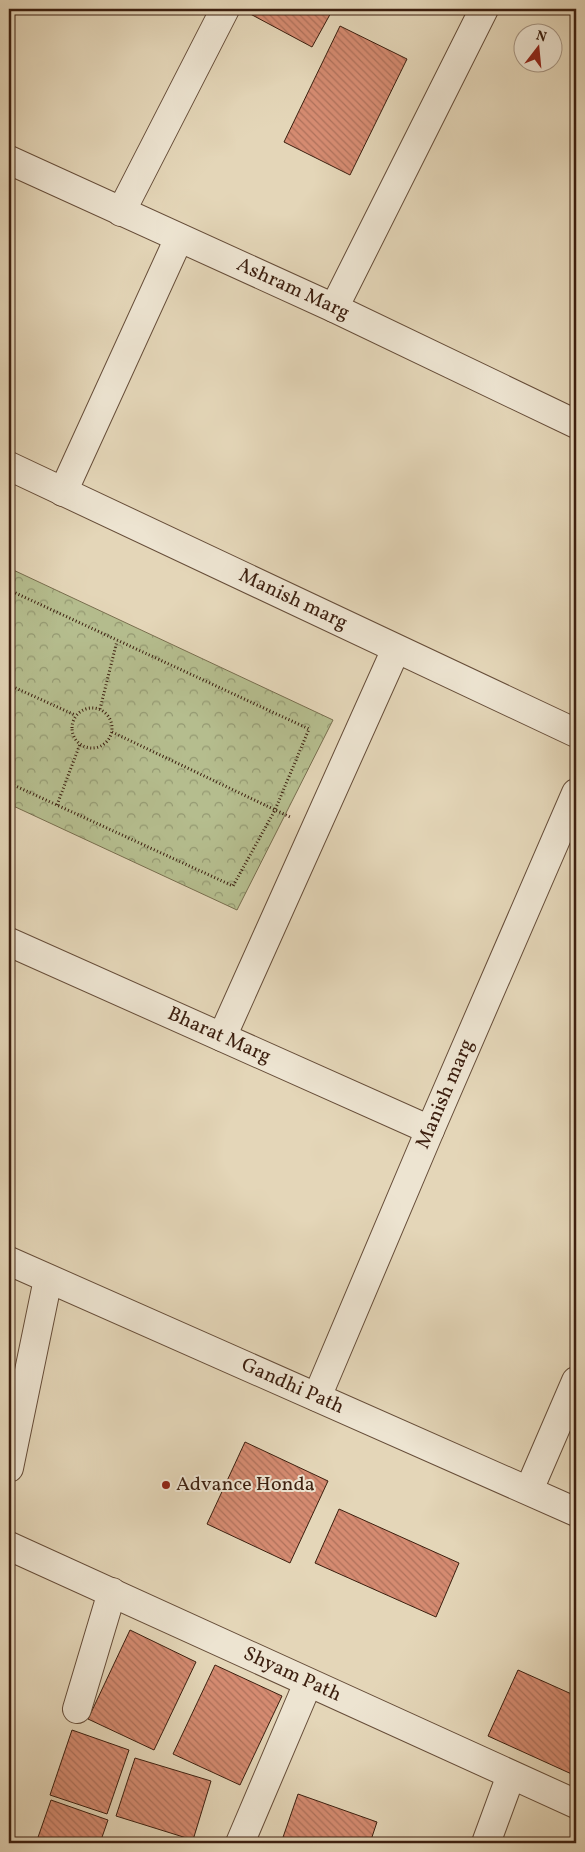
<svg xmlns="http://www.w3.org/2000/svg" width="585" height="1852" viewBox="0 0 585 1852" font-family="Vollkorn,serif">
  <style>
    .park { fill: url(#park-crowns); stroke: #786e4e }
    .building { fill: url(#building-back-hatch); stroke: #3c1f0f }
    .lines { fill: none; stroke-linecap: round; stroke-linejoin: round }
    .minor-casing { stroke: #664d39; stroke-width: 30 }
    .tertiary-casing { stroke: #664d39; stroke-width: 30 }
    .path { stroke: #3c1f0f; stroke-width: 3; stroke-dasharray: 1 2.5; stroke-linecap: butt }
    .minor { stroke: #ede4d1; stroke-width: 28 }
    .tertiary { stroke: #ede4d1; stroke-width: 28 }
    .poi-dot { fill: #8f2418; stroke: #ede4d1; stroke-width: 2 }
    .labels { text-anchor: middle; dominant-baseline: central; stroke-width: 4; stroke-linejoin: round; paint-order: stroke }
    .street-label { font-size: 20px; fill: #3c1f0f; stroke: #ede4d1 }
    .poi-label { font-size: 20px; fill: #3c1f0f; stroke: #ede4d1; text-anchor: start }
  </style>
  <defs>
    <pattern id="park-crowns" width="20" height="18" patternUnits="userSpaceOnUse" patternTransform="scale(1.25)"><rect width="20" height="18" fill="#b5bd8e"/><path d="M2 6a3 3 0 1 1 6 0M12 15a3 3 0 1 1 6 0" fill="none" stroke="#949972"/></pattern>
    <pattern id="building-back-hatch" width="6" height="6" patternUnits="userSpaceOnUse" patternTransform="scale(1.25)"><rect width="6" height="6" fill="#d58b71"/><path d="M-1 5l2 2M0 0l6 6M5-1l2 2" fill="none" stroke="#ae715b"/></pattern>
  </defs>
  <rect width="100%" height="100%" fill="#e4d6b8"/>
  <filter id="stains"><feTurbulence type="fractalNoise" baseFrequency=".004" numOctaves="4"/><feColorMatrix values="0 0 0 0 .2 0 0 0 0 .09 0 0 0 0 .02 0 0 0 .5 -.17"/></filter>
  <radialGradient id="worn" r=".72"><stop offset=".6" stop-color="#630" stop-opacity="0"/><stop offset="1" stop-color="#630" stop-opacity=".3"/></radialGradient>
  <path class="park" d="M9 568 333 720 237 910 9 804Z"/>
  <path class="building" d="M241 9H333L312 47Z
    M340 26 407 59 350 175 284 142Z
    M245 1442 328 1481 290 1563 207 1524Z
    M339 1509 459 1563 436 1617 315 1563Z
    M130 1630 196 1662 154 1750 88 1719Z
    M215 1665 282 1696 240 1785 173 1754Z
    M518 1670 576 1696V1776L488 1736Z
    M72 1730 129 1750 107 1814 50 1795Z
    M135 1758 211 1781 193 1840 116 1816Z
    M298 1794 377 1822 370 1843H281Z
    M51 1800 108 1820 100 1843H36Z"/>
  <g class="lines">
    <g class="minor-casing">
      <g id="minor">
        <path id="s1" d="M9 160 334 308 576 424"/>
        <path d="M121 212 225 9"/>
        <path d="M334 308 484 9"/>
        <path id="s2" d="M9 466 576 733"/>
        <path d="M63 492 179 238"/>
        <path id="s3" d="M9 942 430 1130"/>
        <path d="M222 1037 396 649"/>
        <path id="s4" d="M317 1397 430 1130 576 793"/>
        <path d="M9 1468 48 1279"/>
        <path d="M529 1490 576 1381"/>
        <path id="s5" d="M9 1546 576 1804"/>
        <path d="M77 1709 112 1592"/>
        <path d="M240 1843 308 1683"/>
        <path d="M486 1843 511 1775"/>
      </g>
    </g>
    <g class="tertiary-casing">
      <g id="tertiary">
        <path id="s6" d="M9 1261 576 1512"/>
      </g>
    </g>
    <path class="path" d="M9 590 309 729 275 810 233 886 9 783
      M9 685 75 715
      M72 728a20 20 0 1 1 40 0a20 20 0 1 1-40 0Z
      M100 709 117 641
      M112 732 290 817
      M57 805 80 744"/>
    <use href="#minor" class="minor"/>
    <use href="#tertiary" class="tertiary"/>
  </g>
  <circle class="poi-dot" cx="166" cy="1485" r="5"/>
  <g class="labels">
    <g class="street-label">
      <text stroke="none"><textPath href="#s1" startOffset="312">Ashram Marg</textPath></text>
      <text stroke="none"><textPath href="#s2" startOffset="314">Manish marg</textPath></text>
      <text stroke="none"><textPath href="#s3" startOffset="230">Bharat Marg</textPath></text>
      <text stroke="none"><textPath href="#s4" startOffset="329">Manish marg</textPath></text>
      <text stroke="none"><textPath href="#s6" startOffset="310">Gandhi Path</textPath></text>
      <text stroke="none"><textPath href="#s5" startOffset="311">Shyam Path</textPath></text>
    </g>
    <g class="poi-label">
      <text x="176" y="1485">Advance Honda</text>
    </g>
  </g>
  <rect width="585" height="1852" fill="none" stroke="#e4d6b8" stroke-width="30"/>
  <rect x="10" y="10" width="565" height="1832" fill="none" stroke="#3c1f0f" stroke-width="2.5"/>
  <rect x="15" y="15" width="555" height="1822" fill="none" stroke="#3c1f0f"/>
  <g transform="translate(538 48) rotate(16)"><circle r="24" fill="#ede4d1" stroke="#a69583"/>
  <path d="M0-4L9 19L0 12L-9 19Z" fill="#8f2418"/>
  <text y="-8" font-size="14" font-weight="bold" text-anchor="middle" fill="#3c1f0f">N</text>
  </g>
  <rect width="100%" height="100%" filter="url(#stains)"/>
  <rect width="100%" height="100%" fill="url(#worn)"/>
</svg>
